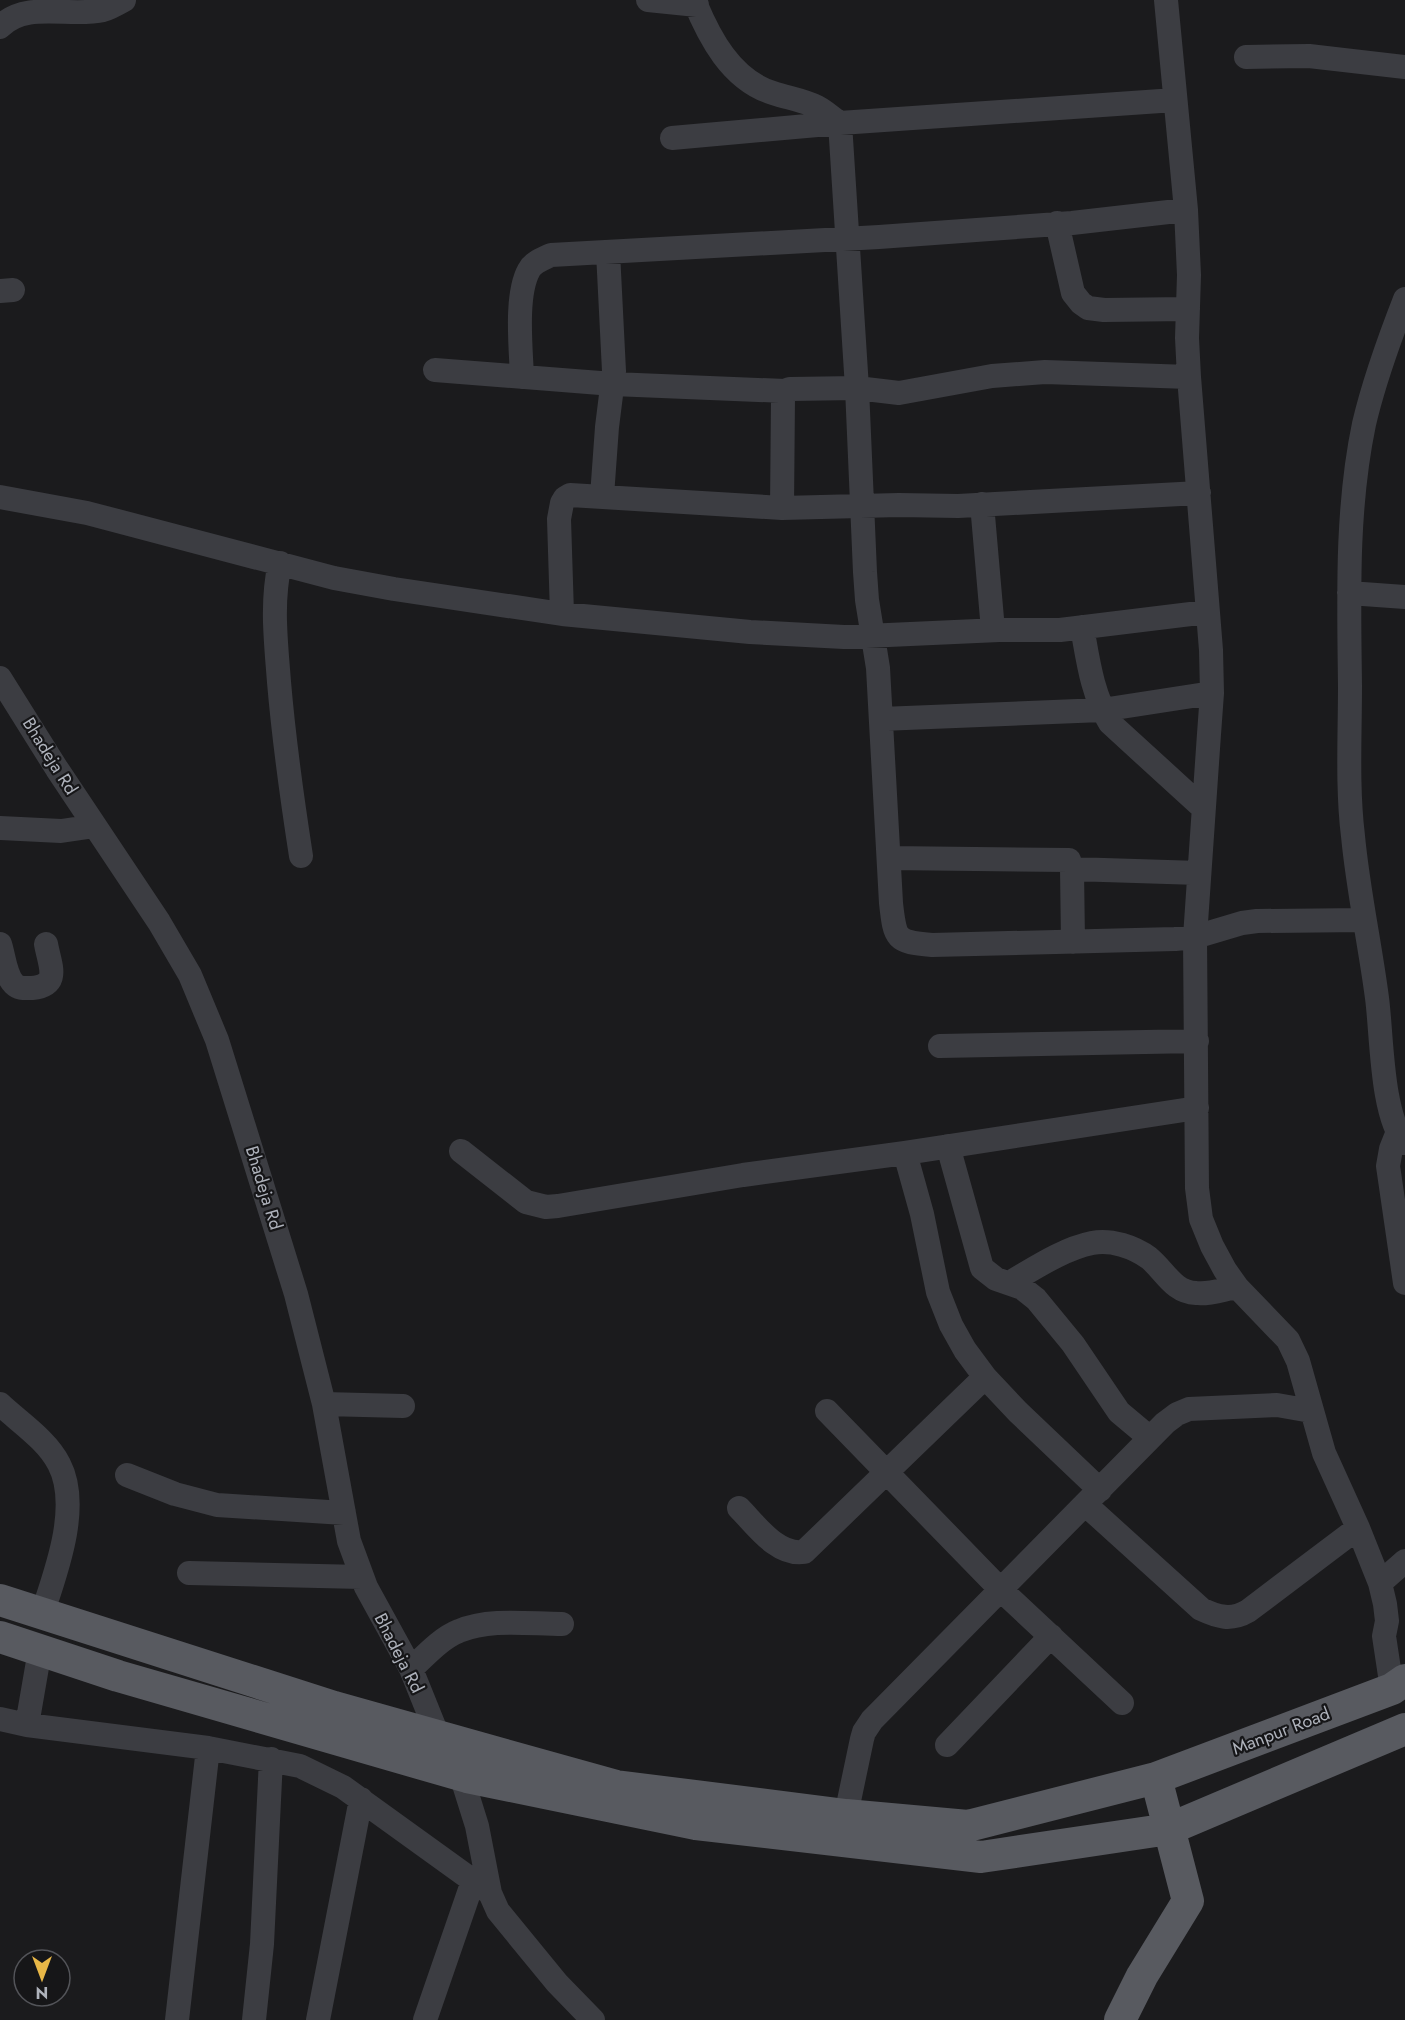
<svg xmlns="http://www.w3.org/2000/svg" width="1405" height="2020" viewBox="0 0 1405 2020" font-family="Jost,sans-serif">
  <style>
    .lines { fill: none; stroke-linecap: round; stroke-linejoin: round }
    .minor { stroke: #3c3d42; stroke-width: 24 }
    .major { stroke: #585a60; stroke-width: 32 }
    .labels { text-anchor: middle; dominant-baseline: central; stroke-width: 4.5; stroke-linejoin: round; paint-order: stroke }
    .street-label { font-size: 18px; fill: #aeb2bb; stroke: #161618 }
  </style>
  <rect width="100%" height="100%" fill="#1b1b1d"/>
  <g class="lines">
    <path class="minor" d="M648 0 697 5
      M694 0C709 37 731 80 773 93 788 98 803 100 817 107 825 111 832 118 840 123L857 388 865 572 867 600 878 668 891 903C895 939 895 942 932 945L1175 939 1195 937 1242 923 1257 921 1364 920
      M1166 0 1186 210 1189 275 1187 338 1189 377 1211 650 1212 693 1209 734 1195 937 1197 1188 1201 1219 1212 1246 1225 1270 1237 1287 1288 1340 1298 1361 1324 1453 1358 1528 1380 1583 1385 1604 1387 1621 1384 1636 1392 1689
      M0 27C26 0 70 18 103 10 110 8 117 4 124 0
      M1246 57 1309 56 1405 67
      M672 138 840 123 1175 100
      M1057 223 1073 293 1081 303 1088 308 1104 310 1188 309
      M0 291 13 290
      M1405 299C1389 340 1374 381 1364 424 1346 510 1349 599 1350 686 1350 736 1347 787 1353 836 1358 890 1370 944 1377 998 1382 1035 1381 1115 1405 1143
      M435 370 613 384 785 391
      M522 377C521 349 515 295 529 270 533 262 543 259 551 255L879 237 1072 223 1186 210
      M602 496 607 427 614 371 608 252
      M0 497 87 513 334 578 394 589 562 614 750 632 844 637 999 630H1060L1207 612
      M982 504 993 630
      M782 508 783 397 785 391 790 389 857 388 899 393 992 376 1045 372 1189 377
      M280 563C271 603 276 642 279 682 284 741 292 798 301 856
      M1349 593 1405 597
      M562 614 559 519 562 503 565 498 570 495 782 508 899 505 958 506 1199 493
      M1082 627C1088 660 1092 694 1110 723L1203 808
      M0 678 57 769 159 922 190 975 217 1040 296 1294 324 1404 349 1541 366 1587 411 1669 438 1736
      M881 719 1102 710 1212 693
      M0 828 61 831 95 826
      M889 858 1069 860 1072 869 1073 942
      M1072 869 1199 873
      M0 944C4 956 5 975 14 984 19 989 25 988 32 988 61 985 50 966 46 944
      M940 1046 1197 1041
      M1397 1134 1391 1149 1388 1166 1405 1283
      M948 1146 982 1268 996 1279 1022 1288 1036 1299 1073 1344 1119 1412 1150 1438
      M461 1151 526 1202 546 1207 558 1206 743 1175 905 1153 1197 1108
      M905 1153 922 1214 938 1292 951 1325 965 1350 985 1377 1018 1412 1100 1490
      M1009 1283C1035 1268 1063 1249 1092 1243 1111 1239 1134 1247 1149 1258 1165 1271 1173 1292 1196 1293 1209 1295 1224 1289 1237 1287
      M0 1404C19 1422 47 1440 59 1464 81 1506 56 1572 42 1614
      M324 1404 403 1406
      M827 1411 1001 1590 1122 1703
      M127 1475 175 1494 217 1505 344 1513
      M1086 1505 1201 1609C1218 1617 1231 1621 1248 1611L1358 1528
      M739 1508C756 1525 777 1556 804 1552L985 1377
      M189 1573 362 1577
      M1380 1583 1405 1561
      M40 1650 27 1725 208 1748 300 1766 343 1787 490 1893
      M411 1669C425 1656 441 1638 459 1631 490 1618 529 1624 562 1624
      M0 1719 27 1725
      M947 1745 1051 1636
      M461 1775 477 1826 490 1893 498 1911 557 1983 593 2020
      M846 1815 862 1739 864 1732 872 1720 1165 1423 1177 1414 1189 1409 1277 1405 1311 1411
      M177 2020 208 1748
      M254 2020 262 1944 271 1759
      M318 2020 361 1799
      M425 2020 473 1881"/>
    <path class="major" d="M0 1600 334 1707 616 1786 846 1815 968 1826 1156 1778 1392 1689 1405 1680
      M0 1637 118 1676 467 1777 696 1824 981 1857 1169 1829 1405 1729
      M1120 2020 1142 1976 1188 1901 1156 1778"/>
  </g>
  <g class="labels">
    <g class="street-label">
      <text transform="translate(50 756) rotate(58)">Bhadeja Rd</text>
      <text transform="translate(264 1188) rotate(73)">Bhadeja Rd</text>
      <text transform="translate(399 1653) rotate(63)">Bhadeja Rd</text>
      <text transform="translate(1281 1731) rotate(-21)">Manpur Road</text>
    </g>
  </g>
  <g transform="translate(42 1978) rotate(180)"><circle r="28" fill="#161618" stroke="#535459" stroke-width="1.5"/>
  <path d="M0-4.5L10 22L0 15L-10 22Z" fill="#e8b747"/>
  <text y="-9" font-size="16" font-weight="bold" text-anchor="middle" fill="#aeb2bb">N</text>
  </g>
</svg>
